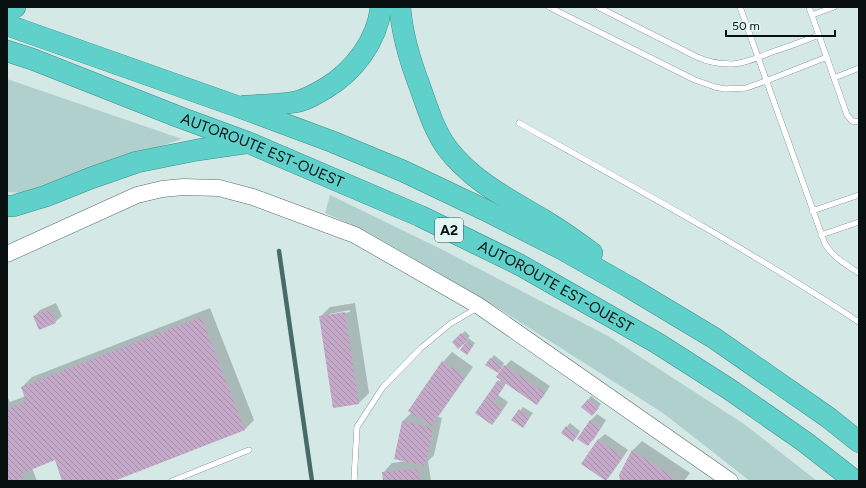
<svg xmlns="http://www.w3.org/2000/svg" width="866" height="488" viewBox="0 0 866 488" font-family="Figtree,sans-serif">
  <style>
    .green { fill: #afd0cd }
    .shadow { fill: #0003; fill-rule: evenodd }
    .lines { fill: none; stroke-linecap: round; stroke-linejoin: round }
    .stream { stroke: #476b69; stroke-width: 4.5 }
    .building { fill: url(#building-back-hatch) }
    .lane-casing { stroke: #5b6d6b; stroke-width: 6 }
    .secondary-casing { stroke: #5b6d6b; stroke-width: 17 }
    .highway-casing { stroke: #418d89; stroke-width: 22 }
    .lane { stroke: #fff; stroke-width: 5.5 }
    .secondary { stroke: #fff; stroke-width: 16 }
    .highway { stroke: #5fd1ca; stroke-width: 21 }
    .labels { text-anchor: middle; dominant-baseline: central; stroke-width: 3; stroke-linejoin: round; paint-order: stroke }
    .shield { fill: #e1f6f4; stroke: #4a5554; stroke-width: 1 }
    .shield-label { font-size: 14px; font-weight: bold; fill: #091010 }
    .street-label { font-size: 15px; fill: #091010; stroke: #e1f6f4 }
  </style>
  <defs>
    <pattern id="building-back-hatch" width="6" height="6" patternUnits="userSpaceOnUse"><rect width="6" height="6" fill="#c5a9c8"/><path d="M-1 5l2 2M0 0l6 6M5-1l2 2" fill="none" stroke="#a890ab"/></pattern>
  </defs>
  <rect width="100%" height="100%" fill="#d4e8e6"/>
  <path class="green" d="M7 79 182 139 20 193 7 192Z
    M330 195 441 249 608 336 744 424 817 481H750L663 413 485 300 366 231 325 213Z"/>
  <path class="shadow" d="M56 303 62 316 55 322 34 316 40 310Z
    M355 303 369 393 359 403 334 407 320 317 330 307ZM350 310V312L329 316V314Z
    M210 308 254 420 244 430 111 481H64L55 459 32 468 37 481H7V396L10 402 26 396 22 387 32 377Z
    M465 331 470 336 468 338 475 343 467 354 462 350 468 339 459 347 453 342Z
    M452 352 473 367 438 417 442 418 434 455 428 461 431 481H384L383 473 392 463 407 461 403 421 412 412 443 362Z
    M494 355 504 363 501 369 487 364Z
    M511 360 550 386 543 397 536 404 506 383 498 395 508 402 498 417 492 424 477 413 501 379 505 366Z
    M591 396 601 404 595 411 583 407Z
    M523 407 533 413 525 424 513 420Z
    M597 414 606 420 594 439 587 445 578 439 591 420Z
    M570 423 580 431 576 438 562 433Z
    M605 434 628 450 612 473 606 480 598 440Z
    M642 441 690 473 684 481H621L620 475 633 450Z"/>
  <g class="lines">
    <path class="stream" d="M279 251 312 481"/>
  </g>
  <path class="building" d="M50 309 56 323 39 330 33 316Z
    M345 312 359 404 333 408 319 316Z
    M201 317 245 430 114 481H62L55 460 21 474 23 481H7V409L26 401 21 387Z
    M461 333 468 340 466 341 473 346 467 355 460 350 466 342 458 349 452 342Z
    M490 358 502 367 498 373 485 365Z
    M442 361 465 377 431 426 408 411Z
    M504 365 545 393 537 405 496 377Z
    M498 380 505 385 493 403 503 409 492 425 475 413Z
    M588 399 599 408 592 416 581 407Z
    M519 409 530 417 523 428 511 420Z
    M590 420 601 427 588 446 577 439Z
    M402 421 433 428 425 466 394 459Z
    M566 426 578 434 573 442 561 433Z
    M598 439 623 457 606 481 581 464Z
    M632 450 662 470 678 481H620L619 475Z
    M418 468 420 481H383L382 472Z"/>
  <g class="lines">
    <g class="lane-casing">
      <path id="lane" d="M549 7 695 80 715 87 725 89 746 88 766 81 827 57
        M598 7 697 57C708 62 718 64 730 64 744 64 759 57 772 52 788 47 803 41 819 35
        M740 7 825 244C834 258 845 264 859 273
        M809 7 847 115 852 121 859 122
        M812 15 834 7
        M834 78 859 68
        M519 123C634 187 749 250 859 322
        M812 211 859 195
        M821 235 859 222
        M172 481 249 450
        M354 481 357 427 383 387 421 348 450 324 477 308"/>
    </g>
    <g class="secondary-casing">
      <path id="secondary" d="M7 254 137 195 162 189 183 187 219 188 253 197 355 235 479 306 730 481"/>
    </g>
    <g class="highway-casing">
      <g id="highway">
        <path d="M400 7C402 35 410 61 420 87 427 107 434 130 447 148 471 180 508 199 542 219 559 229 576 241 592 253"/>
        <path d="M7 12 15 7"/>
        <path d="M7 25 239 107 333 142 403 171 485 210 562 249 629 287 714 338 829 418 859 442"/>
        <path id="s1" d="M7 51 32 59 179 117 247 142 420 216 520 265 657 343 729 389 805 442 855 481"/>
        <path d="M245 106C261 105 279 105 295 102 306 100 316 94 326 88 354 71 377 41 381 7"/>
        <path d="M7 206H13L46 196 91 178 137 162 197 150 245 143"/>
      </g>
    </g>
    <use href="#lane" class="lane"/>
    <use href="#secondary" class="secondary"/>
    <use href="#highway" class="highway"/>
  </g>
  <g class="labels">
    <rect class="shield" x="435" y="218" width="28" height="24" rx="3"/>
    <g class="shield-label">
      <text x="449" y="230">A2</text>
    </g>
    <g class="street-label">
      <text stroke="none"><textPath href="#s1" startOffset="274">AUTOROUTE EST-OUEST</textPath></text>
      <text stroke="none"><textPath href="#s1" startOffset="598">AUTOROUTE EST-OUEST</textPath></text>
    </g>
  </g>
  <rect width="866" height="488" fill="none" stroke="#091010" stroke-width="16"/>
  <path d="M726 30v6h109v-6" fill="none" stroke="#091010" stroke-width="2"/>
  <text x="732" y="30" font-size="12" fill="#091010" stroke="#e1f6f4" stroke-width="3" paint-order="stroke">50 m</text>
</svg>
